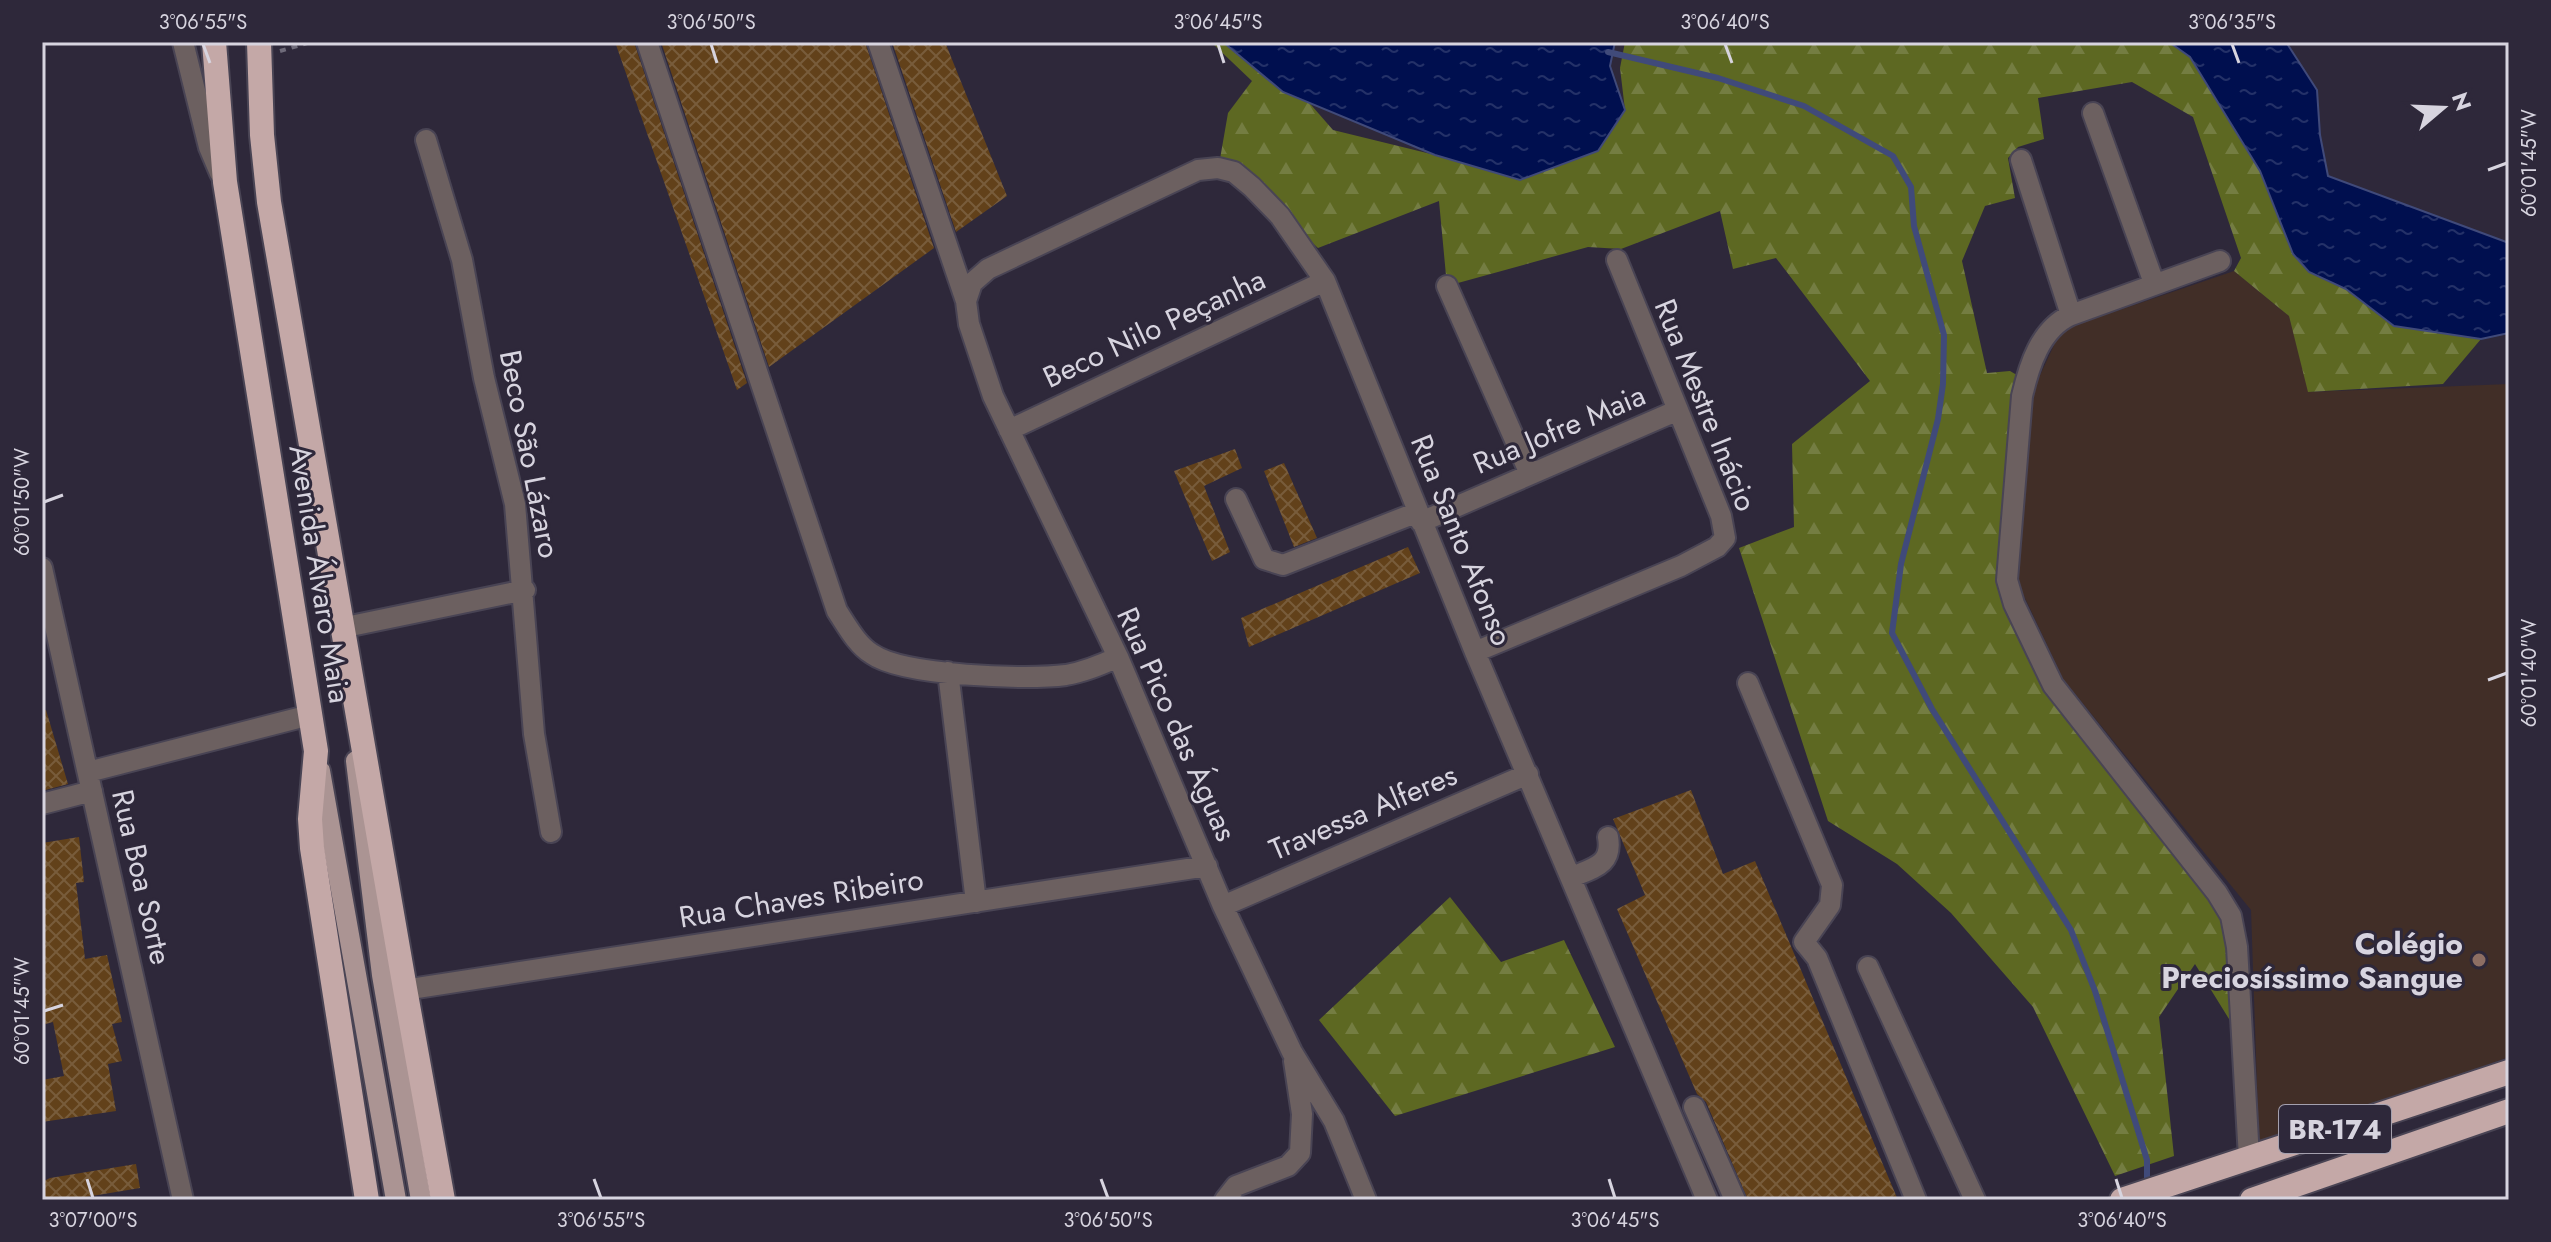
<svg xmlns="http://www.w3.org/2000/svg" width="2551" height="1242" viewBox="0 0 2551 1242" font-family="Jost,sans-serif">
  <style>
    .education { fill: #412e27 }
    .forest { fill: url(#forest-firs) }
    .water { fill: url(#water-ripples); stroke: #404a7a; stroke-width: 2 }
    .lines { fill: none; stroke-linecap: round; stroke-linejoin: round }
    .stream { stroke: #404a7a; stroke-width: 6 }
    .building { fill: url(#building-cross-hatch) }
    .minor-casing { stroke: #494454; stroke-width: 24 }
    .major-casing { stroke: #494454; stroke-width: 24 }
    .highway-casing { stroke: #494454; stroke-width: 28 }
    .path { stroke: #6f6b7a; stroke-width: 4; stroke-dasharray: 6 6; stroke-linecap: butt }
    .minor { stroke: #6c6060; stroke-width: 20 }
    .major { stroke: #ab9493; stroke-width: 20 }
    .highway { stroke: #c4a8a7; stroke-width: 24 }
    .ticks { fill: none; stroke: #d7d4df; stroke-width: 3 }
    .education-dot { fill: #8d6e63; stroke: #2e283a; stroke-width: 3 }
    .labels { text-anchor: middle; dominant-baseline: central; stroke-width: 6; stroke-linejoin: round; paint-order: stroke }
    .shield { fill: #2e283a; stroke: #a4a0ae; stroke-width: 2 }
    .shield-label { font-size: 28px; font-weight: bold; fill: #d7d4df }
    .street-label { font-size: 30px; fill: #d7d4df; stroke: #2e283a }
    .poi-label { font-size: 30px; font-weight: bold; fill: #d7d4df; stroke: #2e283a; text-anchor: end }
    .neatline { fill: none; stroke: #d7d4df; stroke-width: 3 }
    .ticks-label { font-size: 20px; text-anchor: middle; fill: #d7d4df }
  </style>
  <defs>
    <pattern id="forest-firs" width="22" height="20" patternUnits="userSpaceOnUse" patternTransform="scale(2)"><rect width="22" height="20" fill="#5d6822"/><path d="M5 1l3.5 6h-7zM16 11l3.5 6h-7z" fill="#747d42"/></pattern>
    <pattern id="water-ripples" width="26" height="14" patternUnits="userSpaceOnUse" patternTransform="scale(2)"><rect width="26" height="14" fill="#000f4f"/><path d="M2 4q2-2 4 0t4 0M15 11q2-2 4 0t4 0" fill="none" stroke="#243168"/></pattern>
    <pattern id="building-cross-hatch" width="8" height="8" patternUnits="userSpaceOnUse" patternTransform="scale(2)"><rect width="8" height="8" fill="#62411a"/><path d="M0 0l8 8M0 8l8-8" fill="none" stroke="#785c3b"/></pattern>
  </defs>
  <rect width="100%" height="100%" fill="#2e283a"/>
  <path class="education" d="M2234 271 2289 316 2309 392 2509 384V1057L2259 1145 2251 910 2063 679 2016 579 2028 401 2061 330Z"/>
  <path class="forest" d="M1211 42H1256L1333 130 1435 155 1625 110 1620 68 1625 42H2169L2190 57 2260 171 2309 272 2346 289 2394 326 2481 339 2443 384 2308 392 2289 316 2234 271 2241 258 2193 117 2132 82 2038 98 2044 139 2018 147 2008 158 2015 198 1985 206 1962 261 1987 373 2010 371 2027 381 2014 604 2054 685 2231 916 2242 1040 2195 964 2159 1017 2174 1156 2115 1176 2033 1007 1951 913 1897 864 1828 821 1739 548 1794 527 1792 444 1870 381 1776 258 1733 269 1720 211 1621 249 1588 247 1447 286 1439 201 1318 248 1220 159 1228 113 1252 81Z
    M1450 897 1501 962 1564 940 1615 1047 1395 1116 1319 1020Z"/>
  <path class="water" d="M1223 42H1615L1610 66 1625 110 1598 151 1520 180 1435 155 1283 92Z
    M2169 42H2286L2317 90 2320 135 2328 176 2509 243V333L2481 339 2394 326 2346 289 2309 272 2293 254 2260 171 2190 57Z"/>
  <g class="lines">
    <path class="stream" d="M1608 52 1718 78 1804 106 1893 156 1911 187 1914 226 1944 335 1943 384 1938 419 1901 564 1892 633 1932 709 2071 930 2095 991 2147 1160V1184"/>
  </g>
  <path class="building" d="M615 42H634L747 383 737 390Z
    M661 42H865L934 248 769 367Z
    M892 42H945L1007 196 956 232Z
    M1235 449 1242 468 1204 486 1230 552 1212 561 1174 471Z
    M1284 463 1317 538 1294 547 1264 471Z
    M1408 547 1420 573 1249 647 1241 618Z
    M46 710 68 784 42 791V711Z
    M1691 790 1723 874 1755 861 1898 1200H1748L1706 1102 1697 1094 1617 909 1645 895 1613 819Z
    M79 837 84 882 76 883 85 959 107 955 122 1022 112 1024 122 1061 108 1064 116 1111 42 1122V1080L64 1076 53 1022 42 1025V843Z
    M136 1164 140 1188 68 1200 42 1199V1182L50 1178Z"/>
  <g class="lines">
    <g class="minor-casing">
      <path id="minor" d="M183 42 209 147 220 173
        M647 42 837 611C847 626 857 645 872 654 903 676 1027 680 1066 675 1084 672 1101 665 1118 657
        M878 42 966 301
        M2093 113 2154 283
        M426 140 462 260 484 378 515 504 534 734 551 832
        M2021 160 2071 315
        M2220 261 2071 315C2040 329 2029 366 2022 396L2007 580 2014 604 2053 685 2217 893 2231 916 2237 947 2249 1158
        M1447 286 1530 474
        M1009 430 1325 281
        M1236 499 1264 559 1283 565 1418 512
        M1421 522 1676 411
        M42 568 183 1200
        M341 628 525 590
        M1475 652 1681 566 1717 547 1725 538 1721 516 1617 260
        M948 672 976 902
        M1748 683 1832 885 1830 905 1804 942 1817 958 1916 1200
        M88 772 310 715
        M42 804 92 791
        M1572 877C1593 868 1613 865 1608 837
        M1223 906 1528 774
        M1868 967 1975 1200
        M404 990 1207 866
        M1694 1107 1735 1200
        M1225 1200 1236 1186 1288 1166 1300 1153 1302 1114 1294 1061
        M1366 1200 1334 1121 1292 1052 1223 906 1118 657 993 396 969 324 966 301 972 283 988 269 1198 170 1218 168 1234 172 1252 187 1280 216 1325 281 1475 652 1707 1200"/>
    </g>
    <g class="major-casing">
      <path id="major" d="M356 761 382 975 421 1200
        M320 771 396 1200"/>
    </g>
    <g class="highway-casing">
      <path id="highway" d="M214 42 225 182 316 751 310 819 312 848 367 1200
        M259 42 262 135 269 202C328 535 382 868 443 1200
        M2122 1200 2509 1072
        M2252 1200 2509 1111"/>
    </g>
    <path class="path" d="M280 51 311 42"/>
    <use href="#minor" class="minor"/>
    <use href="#major" class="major"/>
    <use href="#highway" class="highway"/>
  </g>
  <path class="ticks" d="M203 44 210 63M711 44 717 63M1218 44 1224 63M1725 44 1732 63M2232 44 2239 63M2488 170 2507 163M44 502 63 495M2488 680 2507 673M44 1011 63 1005M87 1179 93 1198M594 1179 601 1198M1101 1179 1108 1198M1609 1179 1615 1198M2116 1179 2122 1198"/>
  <circle class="education-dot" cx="2479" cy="960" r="8"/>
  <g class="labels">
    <rect class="shield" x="2279" y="1105" width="112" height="48" rx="6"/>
    <g class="shield-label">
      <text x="2335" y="1129">BR-174</text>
    </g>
    <g class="street-label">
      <text transform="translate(1154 328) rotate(-25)">Beco Nilo Peçanha</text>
      <text transform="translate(1706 405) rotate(68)">Rua Mestre Inácio</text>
      <text transform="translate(1559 429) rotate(-23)">Rua Jofre Maia</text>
      <text transform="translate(530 454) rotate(79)">Beco São Lázaro</text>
      <text transform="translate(1462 540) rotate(68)">Rua Santo Afonso</text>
      <text transform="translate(320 574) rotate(81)">Avenida Álvaro Maia</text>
      <text transform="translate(1177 724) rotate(66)">Rua Pico das Águas</text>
      <text transform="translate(1363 812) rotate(-23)">Travessa Alferes</text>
      <text transform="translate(142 877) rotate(77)">Rua Boa Sorte</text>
      <text transform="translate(801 898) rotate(-9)">Rua Chaves Ribeiro</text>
    </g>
    <g class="poi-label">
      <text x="2463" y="943">Colégio<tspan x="2463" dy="34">Preciosíssimo Sangue</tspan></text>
    </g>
  </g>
  <rect width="2551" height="1242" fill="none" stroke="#2e283a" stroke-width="88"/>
  <g transform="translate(2443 108) rotate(71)" stroke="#2e283a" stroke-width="6" paint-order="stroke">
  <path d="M0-6L14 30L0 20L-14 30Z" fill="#d7d4df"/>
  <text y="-12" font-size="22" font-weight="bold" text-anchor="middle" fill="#d7d4df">N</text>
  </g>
  <rect x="44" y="44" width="2463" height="1154" class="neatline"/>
  <g class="ticks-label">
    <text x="203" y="29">3°06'55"S</text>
    <text x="711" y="29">3°06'50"S</text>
    <text x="1218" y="29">3°06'45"S</text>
    <text x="1725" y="29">3°06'40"S</text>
    <text x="2232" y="29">3°06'35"S</text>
    <text transform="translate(2529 163) rotate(-90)" y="7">60°01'45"W</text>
    <text transform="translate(22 502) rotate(-90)" y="7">60°01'50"W</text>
    <text transform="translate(2529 673) rotate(-90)" y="7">60°01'40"W</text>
    <text transform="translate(22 1011) rotate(-90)" y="7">60°01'45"W</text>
    <text x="93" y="1227">3°07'00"S</text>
    <text x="601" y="1227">3°06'55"S</text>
    <text x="1108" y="1227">3°06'50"S</text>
    <text x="1615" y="1227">3°06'45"S</text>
    <text x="2122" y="1227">3°06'40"S</text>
  </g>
</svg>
